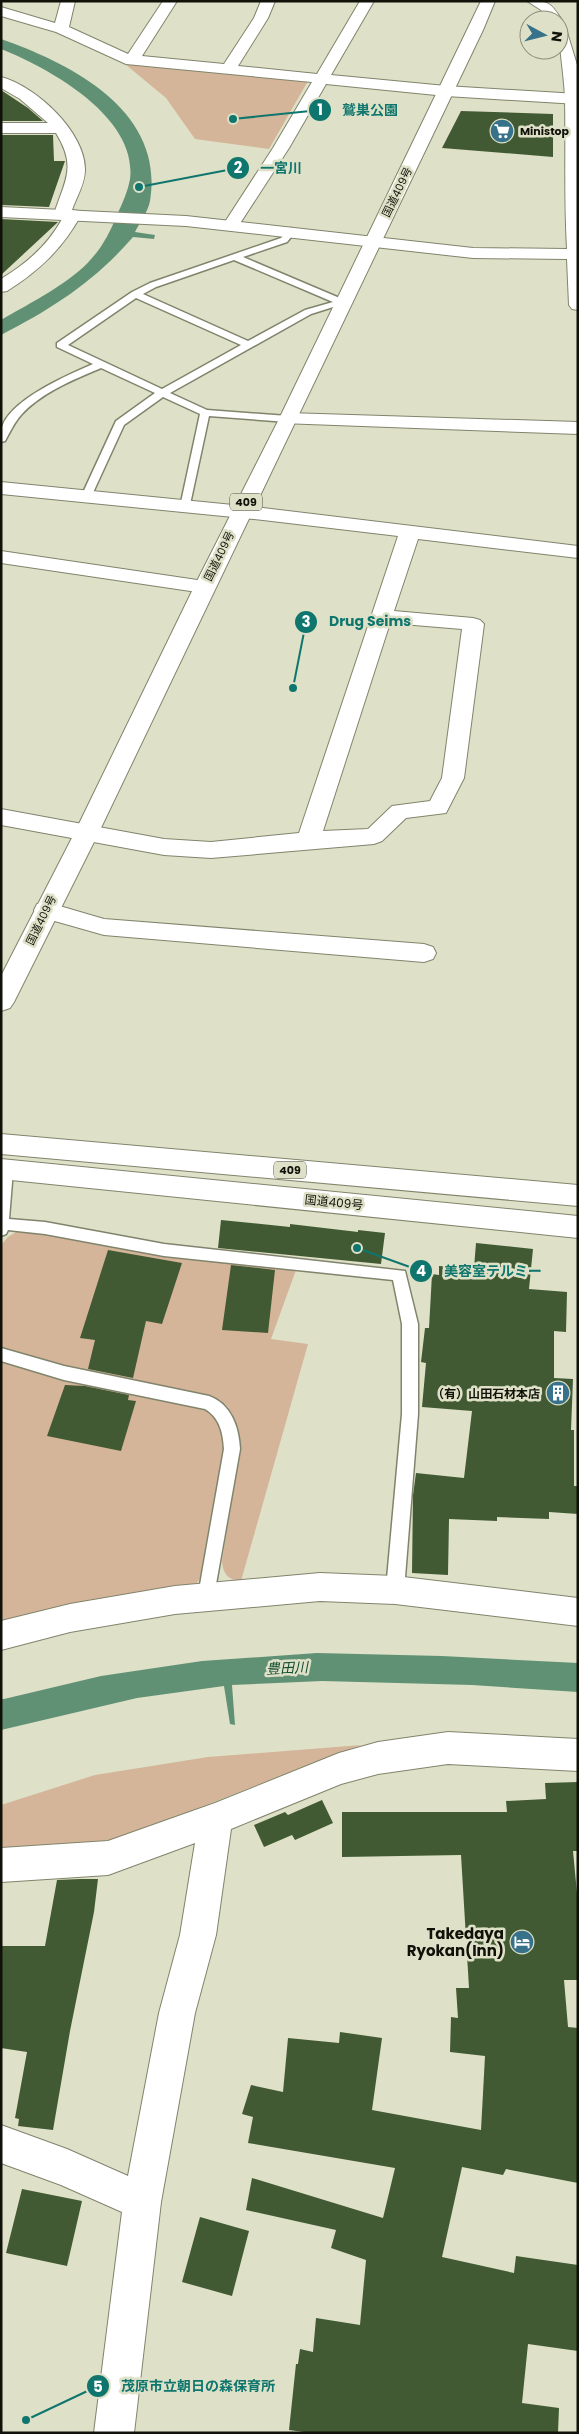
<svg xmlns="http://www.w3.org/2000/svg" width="579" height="2434" viewBox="0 0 579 2434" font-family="Poppins,'Noto Sans JP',sans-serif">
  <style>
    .green { fill: #d5b599 }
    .water { fill: #619175 }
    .building { fill: #415a33 }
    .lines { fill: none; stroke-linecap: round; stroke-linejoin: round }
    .service-casing { stroke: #81846c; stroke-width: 3 }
    .minor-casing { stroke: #81846c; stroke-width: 2 }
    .tertiary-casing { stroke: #81846c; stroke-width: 2 }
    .trunk-casing { stroke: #81846c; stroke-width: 2 }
    .service { fill: #fff; fill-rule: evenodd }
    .minor { fill: #fff; fill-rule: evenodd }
    .tertiary { fill: #fff; fill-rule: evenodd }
    .trunk { fill: #fff; fill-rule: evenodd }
    .labels { text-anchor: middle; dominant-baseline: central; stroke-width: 5; stroke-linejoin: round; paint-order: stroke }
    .far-poi-label { font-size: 11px; font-weight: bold; fill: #101108; stroke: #dee1c7; text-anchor: start }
    .far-street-label { font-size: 11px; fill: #101108; stroke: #dee1c7 }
    .shield { fill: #dee1c7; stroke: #4e4f41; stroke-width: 1 }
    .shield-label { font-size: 11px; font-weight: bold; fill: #101108 }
    .street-label { font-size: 12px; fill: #101108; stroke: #dee1c7 }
    .poi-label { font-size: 12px; font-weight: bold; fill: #101108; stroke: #dee1c7; text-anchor: end }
    .water-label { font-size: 14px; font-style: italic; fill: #124e32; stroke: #dee1c7 }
    .near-poi-label { font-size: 15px; font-weight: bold; fill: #101108; stroke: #dee1c7; text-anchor: end }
    .leader { fill: none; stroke: #0f766e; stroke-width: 2 }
    .callout-dot { fill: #0f766e; stroke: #dee1c7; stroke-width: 2 }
    .mark-label { font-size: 15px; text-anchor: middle; font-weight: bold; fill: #fff }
    .callout-label { font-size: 14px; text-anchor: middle; font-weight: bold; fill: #0f766e; stroke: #dee1c7; stroke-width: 5; stroke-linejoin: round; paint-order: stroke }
  </style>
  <rect width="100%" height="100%" fill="#dee1c7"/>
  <path class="green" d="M125 64 308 81 269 149 195 139 166 98Z
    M16 1232 54 1233 296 1270 271 1339 308 1344 241 1581C228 1580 223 1574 222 1561L241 1441 228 1407 217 1399 70 1369 1 1348V1245L8 1237Z
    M1 1361 62 1380 213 1410 225 1438 200 1578 195 1586 1 1627Z
    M361 1745 103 1845 1 1850V1805L95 1775 208 1757Z"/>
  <path class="water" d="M1 39C72 64 165 111 150 201 148 212 140 222 135 232L155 235 154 239 133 237C94 282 53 308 1 335V320C30 303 71 283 92 258 103 246 111 230 117 215 122 204 128 191 130 179 138 117 49 68 1 49Z
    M317 1653 442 1656 578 1663V1692L472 1685 322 1681 232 1685 235 1725 230 1724 224 1686 137 1698 1 1730V1699H4L101 1676 202 1661Z"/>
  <path class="building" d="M1 90 28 108 43 121H1Z
    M461 111 553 114V157L442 148Z
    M1 135H53L54 161H65L49 207 1 205Z
    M1 219 58 222 1 275Z
    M221 1220 290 1227V1224L358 1232V1230L385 1233 381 1264 218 1248Z
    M476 1243 533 1249 529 1289 567 1292 566 1332 554 1331V1378L573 1379 571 1430H574V1486H578V1514L549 1512V1519L497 1517V1521L449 1519 448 1575 412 1573 413 1495 416 1473 464 1478 472 1411 422 1407 426 1363 421 1362 425 1328H429L432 1274 439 1275V1266L474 1268Z
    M108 1250 182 1263 162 1324 146 1321 133 1378 88 1369 95 1340 80 1338Z
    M231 1265 275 1270 268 1333 222 1330Z
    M65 1385 85 1386 129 1395 128 1400 136 1401 121 1451 47 1436Z
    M578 1782V1851H573L578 1904V1980H564L568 2027 578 2028V2183L506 2169 503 2175 462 2167 442 2257 514 2273 516 2256 578 2265V2351L528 2344 522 2403 559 2408 558 2433H311L289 2430 296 2364H298L300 2349 313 2352 316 2318 360 2325 366 2260 331 2248 336 2230 246 2210 252 2178 383 2218 395 2168 248 2143 253 2117 242 2114 251 2085 283 2092 288 2038 339 2043 340 2032 382 2038 372 2110 481 2130 485 2056 450 2052 451 2017 458 2018 456 1988H469L461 1855 342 1857V1812H507L506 1801 546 1799 545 1783Z
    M322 1800 333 1823 295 1840 292 1835 264 1847 254 1825 285 1812 288 1815Z
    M80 1879H98L94 1912 70 2031 53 2130 18 2126 19 2119 15 2118 27 2052 1 2048V1946H45L57 1880Z
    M22 2189 82 2201 67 2266 6 2253Z
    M200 2217 249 2231 232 2296 182 2282Z"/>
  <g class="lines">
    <g class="service-casing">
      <path id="service" d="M291 228 296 231 287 242 243 257 349 302 311 314 170 393 207 410 288 416 293 419 288 422 209 416 189 509H181L180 507 200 414 163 397 124 425 91 497 86 500 81 497 116 421 155 393 101 368C73 380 42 392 21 415 14 423 10 432 5 441L1 442C1 437 0 431 2 427 11 399 68 375 93 364L57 347V343L132 292 150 283 281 238ZM234 260 333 302 305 310 248 341 143 294 156 287ZM136 298 241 345 162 389 68 345Z
        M6 1164 11 1166 13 1170 9 1219 45 1222 164 1244 405 1271 418 1324V1414L404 1590 401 1595 395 1598 389 1595 386 1590 402 1414V1324L393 1280 164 1256 45 1234 8 1230 6 1234 1 1236V1166Z
        M1 1348 64 1366 209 1396C231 1404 239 1427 240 1449L213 1601 207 1604 201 1601 198 1596 224 1449C223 1433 220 1418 205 1409L64 1380 1 1361Z"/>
    </g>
    <g class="minor-casing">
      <path id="minor" d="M61 1H75L69 27 128 54 163 1H177L142 56 224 64 254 18 261 1H275L268 18 238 66 317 74 360 1H374L331 75 446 86 578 94V104L446 96 326 84 289 148 239 225 237 229H225L223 225 273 148 312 82 126 64 56 32 1 16V7L55 23Z
        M1 77C36 86 86 133 85 170 85 184 76 198 72 210L79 211 81 215C63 248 39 271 7 291L1 292V279C26 264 48 245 62 219L56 218 54 214C65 180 77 167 56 133H1V123H48L20 99 1 88Z
        M288 413 578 422V434L281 423 279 419 281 415Z
        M1 482 263 508 578 546V558L418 539 394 611 473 618 480 620 484 624 464 778 446 813 406 818 382 841 374 844 211 858 164 855 1 825V809L164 839 211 842 299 833 398 536 263 520 1 494ZM390 623 462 629 442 778 430 801 392 806 368 829 323 831Z
        M1 551 204 581 211 583 214 587 211 591 204 593 1 563Z
        M46 902 104 919 424 944 433 947 436 953 433 959 424 962 104 935 37 916 34 910 37 904Z
        M320 1573 395 1576 578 1598V1626L395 1604 320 1601 175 1614 70 1632 1 1650V1621L70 1604 175 1586Z
        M448 1732 578 1739V1771L448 1764 378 1774 341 1784 231 1829 216 1935 195 2013 161 2202 134 2433H94L122 2212 61 2185 1 2163V2125L67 2149 128 2176 159 2013 180 1935 195 1843 108 1875 1 1882V1848L108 1841 215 1803 339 1753 378 1742Z"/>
    </g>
    <g class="tertiary-casing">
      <path id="tertiary" d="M527 1C549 1 550 2 562 20L559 23V20H548L541 10Z
        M559 25 566 29 578 68V310L572 309 569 305 567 259 473 258 186 226 1 217V207L186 216 473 248 567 249C564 198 566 148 565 98 564 73 559 49 559 25Z"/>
    </g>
    <g class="trunk-casing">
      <path id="trunk" d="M481 1H495L483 30 99 832 14 1002 10 1008 1 1011V976L75 832 194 587 279 419Z
        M1 1134 578 1185V1206L1 1154Z
        M1 1159 578 1216V1238L1 1179Z"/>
    </g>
    <use href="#service" class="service"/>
    <use href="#minor" class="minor"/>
    <use href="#tertiary" class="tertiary"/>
    <use href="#trunk" class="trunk"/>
  </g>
  <defs>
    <g id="supermarket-disc" transform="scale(1.25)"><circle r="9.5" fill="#37718a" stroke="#dee1c7"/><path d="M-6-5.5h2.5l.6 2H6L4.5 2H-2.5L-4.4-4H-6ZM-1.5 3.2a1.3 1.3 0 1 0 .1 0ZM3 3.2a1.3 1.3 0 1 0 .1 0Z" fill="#fff"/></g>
    <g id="building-disc" transform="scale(1.25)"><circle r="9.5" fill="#37718a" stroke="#dee1c7"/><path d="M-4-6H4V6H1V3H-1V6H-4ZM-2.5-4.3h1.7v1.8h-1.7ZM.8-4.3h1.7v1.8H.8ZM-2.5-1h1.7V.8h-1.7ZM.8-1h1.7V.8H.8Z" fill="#fff"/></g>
    <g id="hotel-disc" transform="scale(1.25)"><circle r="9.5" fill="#37718a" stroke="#dee1c7"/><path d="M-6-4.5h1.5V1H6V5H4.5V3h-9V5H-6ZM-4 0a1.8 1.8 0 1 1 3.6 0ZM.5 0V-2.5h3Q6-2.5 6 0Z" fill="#fff"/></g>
  </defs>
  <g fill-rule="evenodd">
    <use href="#supermarket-disc" x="502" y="131"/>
    <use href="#building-disc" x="558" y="1393"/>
    <use href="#hotel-disc" x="522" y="1942"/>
  </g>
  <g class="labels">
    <g class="far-poi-label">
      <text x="520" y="131">Ministop</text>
    </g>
    <g class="far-street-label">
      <text transform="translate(397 192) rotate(-64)">国道409号</text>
      <text transform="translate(219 556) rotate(-64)">国道409号</text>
      <text transform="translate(41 920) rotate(-64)">国道409号</text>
    </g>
    <g class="shield">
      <rect x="230" y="493.5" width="32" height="17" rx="4"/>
      <rect x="274" y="1161.5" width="32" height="17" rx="4"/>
    </g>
    <g class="shield-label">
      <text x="246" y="502">409</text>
      <text x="290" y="1170">409</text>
    </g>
    <g class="street-label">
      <text transform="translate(334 1202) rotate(6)">国道409号</text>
    </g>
    <g class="poi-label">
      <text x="540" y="1393">（有）山田石材本店</text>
    </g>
    <g class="water-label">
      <text transform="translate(287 1668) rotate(-3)">豊田川</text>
    </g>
    <g class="near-poi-label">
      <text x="504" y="1933">Takedaya<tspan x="504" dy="17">Ryokan(Inn)</tspan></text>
    </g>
  </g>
  <path class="leader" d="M233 119L320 110M139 187L238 168M293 688L306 622M357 1248L421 1271M26 2420L98 2386"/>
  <g class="callout-dot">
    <circle cx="233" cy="119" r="5"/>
    <circle cx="139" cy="187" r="5"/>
    <circle cx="293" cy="688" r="5"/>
    <circle cx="357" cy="1248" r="5"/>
    <circle cx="26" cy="2420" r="5"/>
    <circle cx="320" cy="110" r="12"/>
    <circle cx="238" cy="168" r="12"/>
    <circle cx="306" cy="622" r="12"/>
    <circle cx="421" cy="1271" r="12"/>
    <circle cx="98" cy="2386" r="12"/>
  </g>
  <g class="mark-label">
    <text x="320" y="115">1</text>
    <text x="238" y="173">2</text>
    <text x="306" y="627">3</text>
    <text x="421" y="1276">4</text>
    <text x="98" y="2392">5</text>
  </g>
  <g class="callout-label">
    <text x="370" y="115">鷲巣公園</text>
    <text x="281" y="173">一宮川</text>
    <text x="370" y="626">Drug Seims</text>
    <text x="493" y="1276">美容室テルミー</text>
    <text x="198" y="2391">茂原市立朝日の森保育所</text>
  </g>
  <rect width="579" height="2434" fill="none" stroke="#101108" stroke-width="5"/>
  <g transform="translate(544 35) rotate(97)"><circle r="24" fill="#dee1c7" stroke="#8c8e7b"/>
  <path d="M0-4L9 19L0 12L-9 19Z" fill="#37718a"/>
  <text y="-8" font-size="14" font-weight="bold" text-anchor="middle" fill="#101108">N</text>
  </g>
</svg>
